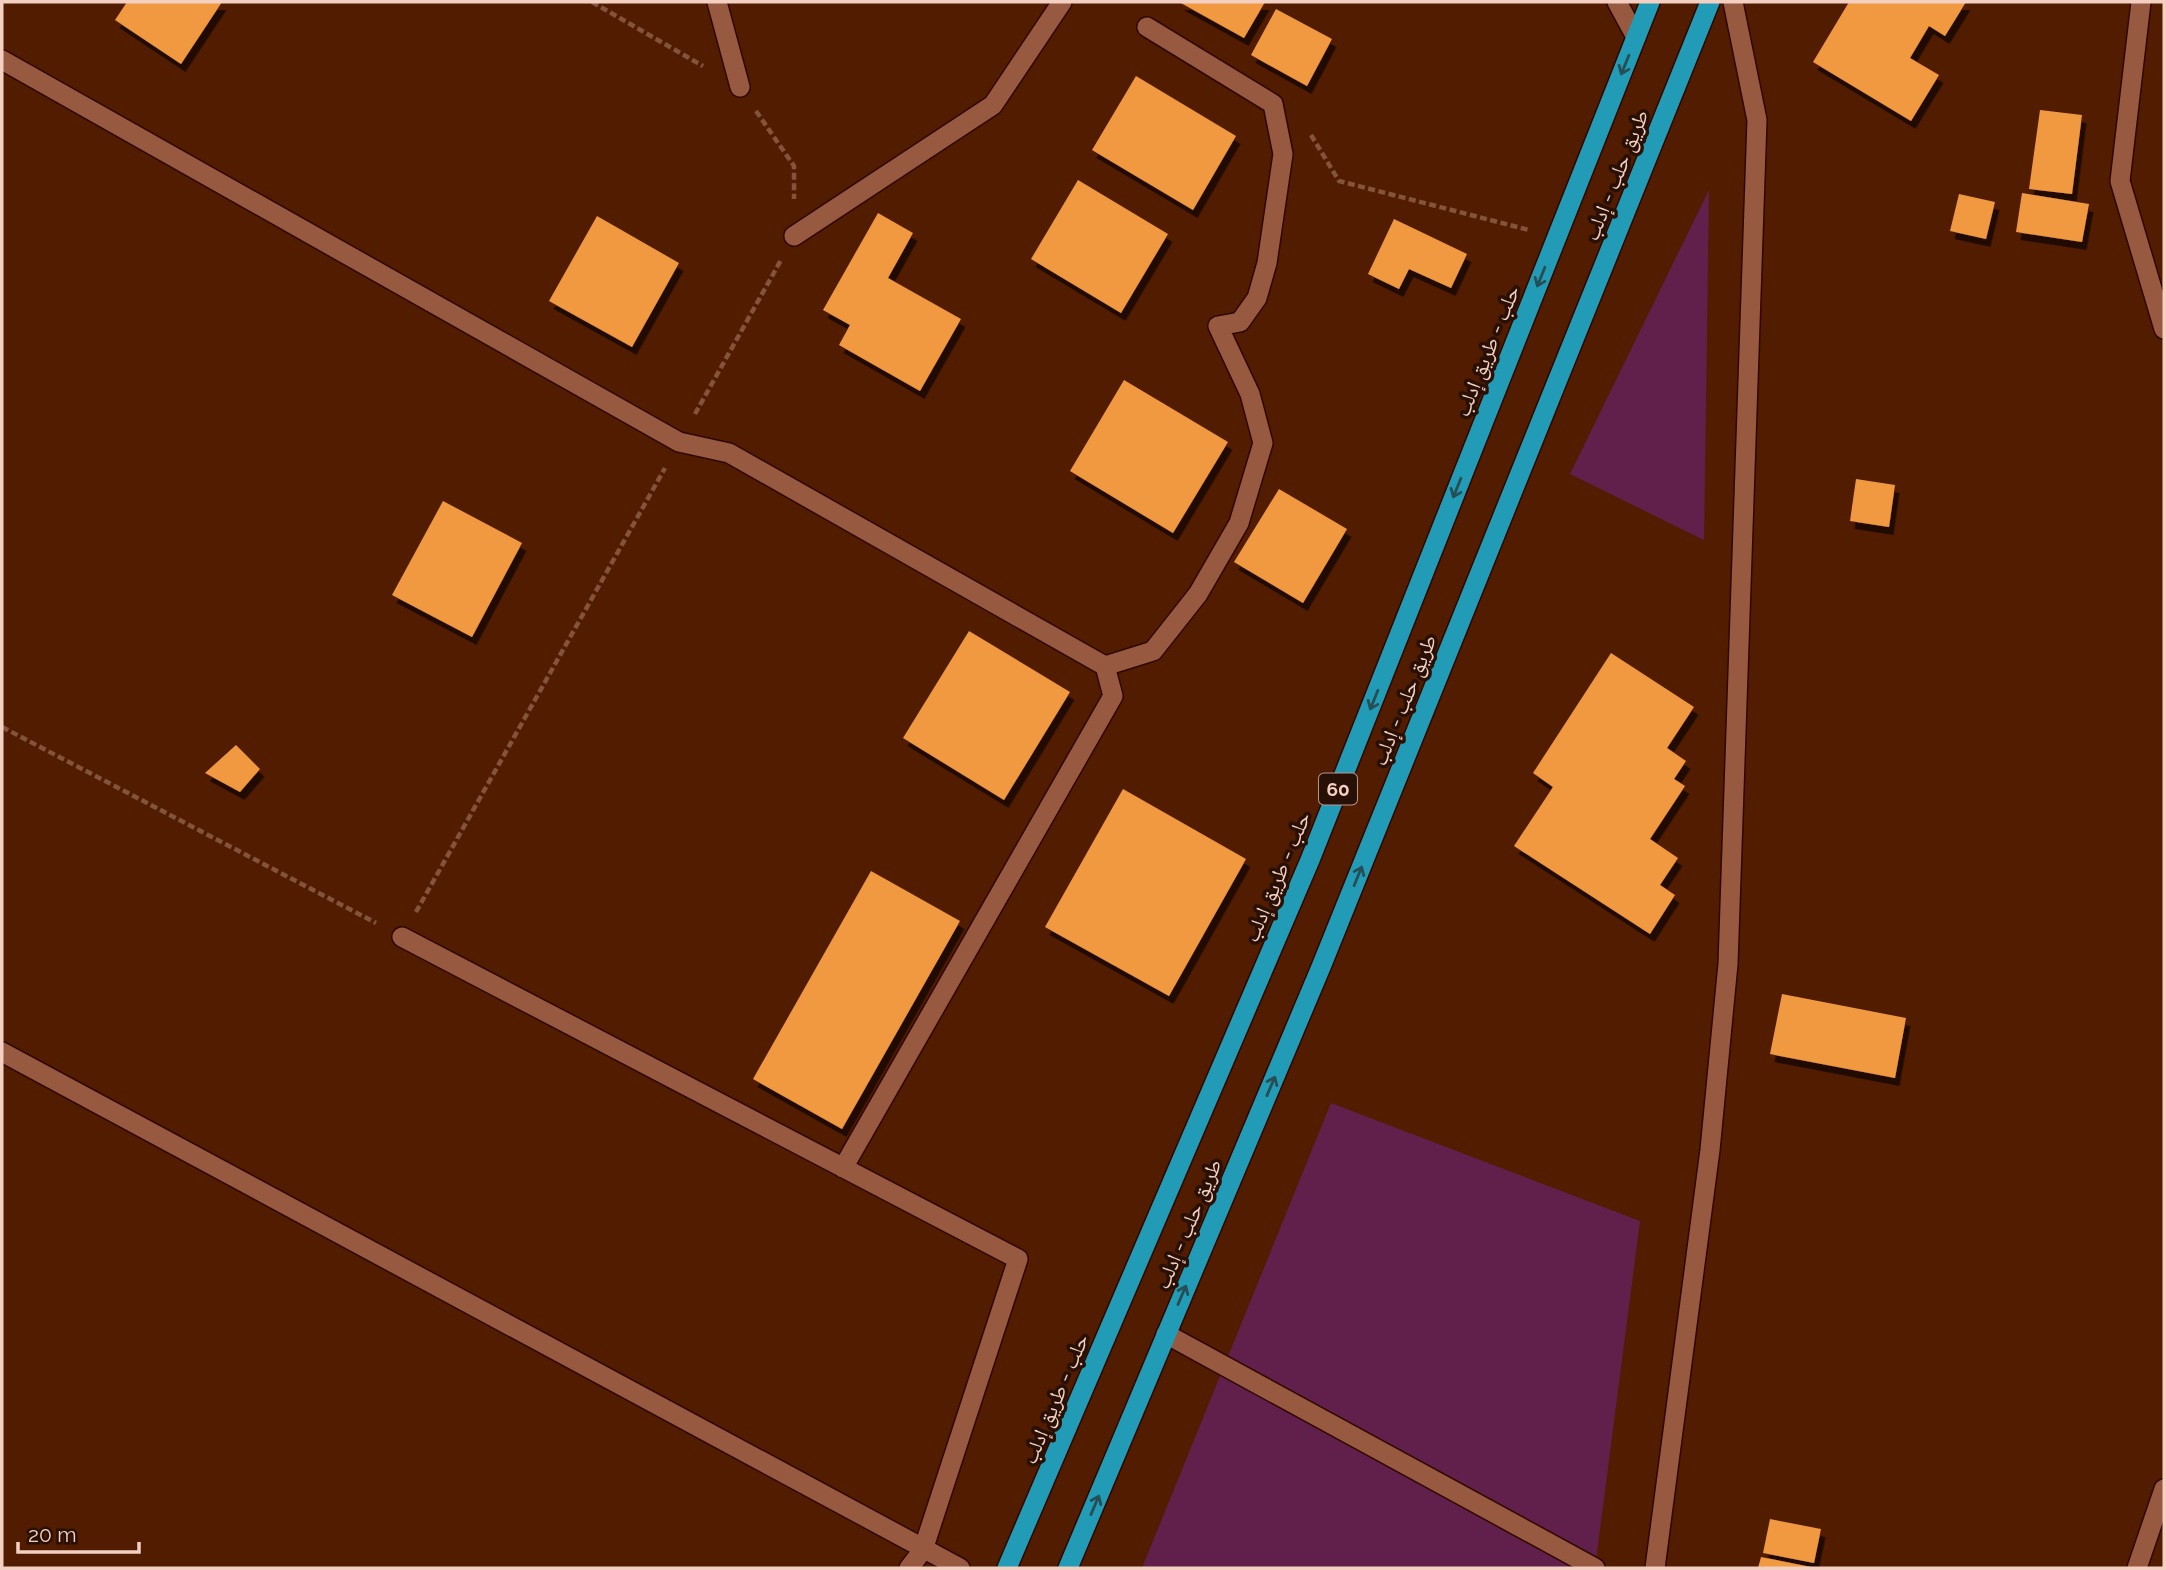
<svg xmlns="http://www.w3.org/2000/svg" width="2166" height="1570" viewBox="0 0 2166 1570" font-family="Raleway,'Noto Naskh Arabic',sans-serif">
  <style>
    .green { fill: #61204c }
    .building { fill: #f09940; filter: url(#shadow) }
    .lines { fill: none; stroke-linecap: round; stroke-linejoin: round }
    .minor-casing { stroke: #300700; stroke-width: 22 }
    .tertiary-casing { stroke: #300700; stroke-width: 22 }
    .trunk-casing { stroke: #300700; stroke-width: 22 }
    .path { stroke: #83533c; stroke-width: 4.5; stroke-dasharray: 7 3.5; stroke-linecap: butt }
    .minor { stroke: #975940; stroke-width: 19 }
    .tertiary { stroke: #975940; stroke-width: 19 }
    .trunk { stroke: #229cb6; stroke-width: 19 }
    .oneway { stroke: #254f55 }
    .labels { text-anchor: middle; dominant-baseline: central; stroke-width: 7; stroke-linejoin: round; paint-order: stroke }
    .shield { fill: #281006; stroke: #b7968a; stroke-width: 2 }
    .shield-label { font-size: 19px; font-weight: bold; fill: #f4d0c2 }
    .street-label { font-size: 21px; fill: #f4d0c2; stroke: #281006 }
  </style>
  <defs>
    <filter id="shadow"><feDropShadow dx="4.5" dy="8" stdDeviation="0" flood-color="#0009"/></filter>
  </defs>
  <rect width="100%" height="100%" fill="#521c01"/>
  <path class="green" d="M1709 190 1704 540 1570 474Z
    M1331 1103 1640 1221 1595 1568H1142Z"/>
  <path class="building" d="M127 2H222L181 64 115 20Z
    M1179 2H1265L1244 38Z
    M1849 2H1966L1945 36 1929 26 1910 58 1939 75 1911 121 1813 62Z
    M1276 9 1332 39 1307 86 1251 55Z
    M1136 76 1236 136 1193 210 1092 150Z
    M2040 110 2082 115 2072 194 2029 189Z
    M1078 180 1168 234 1121 313 1031 259Z
    M2022 193 2089 204 2082 242 2016 232Z
    M1959 194 1995 202 1986 239 1950 231Z
    M878 213 913 233 888 278 961 319 920 391 839 345 850 325 823 310Z
    M597 216 679 263 632 347 549 301Z
    M1394 219 1467 254 1451 288 1409 269 1399 289 1368 274Z
    M1124 380 1228 442 1173 533 1070 471Z
    M1856 479 1895 485 1889 527 1850 521Z
    M1279 489 1347 529 1303 603 1234 562Z
    M443 501 522 543 472 637 392 595Z
    M969 631 1070 692 1004 800 903 738Z
    M1611 653 1694 707 1667 748 1686 761 1674 779 1685 786 1650 839 1678 858 1660 885 1675 895 1650 934 1514 846 1553 787 1533 773Z
    M236 745 260 769 240 792 205 773Z
    M1123 789 1246 859 1169 996 1045 927Z
    M871 871 960 921 842 1129 753 1079Z
    M1782 994 1906 1018 1895 1078 1770 1054Z
    M1770 1519 1821 1529 1814 1563 1763 1553Z
    M1761 1557 1811 1567V1568H1758Z"/>
  <g class="lines">
    <g class="minor-casing">
      <path id="minor" d="M717 2 740 87
        M1617 2 1636 37
        M2141 2 2120 181 2164 329
        M2 60 679 442 729 453 1105 666 1113 696 843 1168
        M794 236 993 105 1062 2
        M1105 666 1153 651 1198 594 1239 523 1263 443 1250 394 1218 326 1240 322 1257 298 1267 263 1283 154 1273 104 1147 27
        M402 937 1018 1259 923 1550 909 1568
        M2 1052 960 1568
        M2137 1568 2164 1489"/>
    </g>
    <g class="tertiary-casing">
      <path id="tertiary" d="M1166 1334 1595 1568
        M1655 1568 1710 1150 1728 964 1757 120 1733 2"/>
    </g>
    <g class="trunk-casing">
      <path id="trunk" d="M1007 1568 1310 860 1650 2
        M1068 1568 1321 967 1710 2"/>
    </g>
    <path class="path" d="M592 2 703 66
      M756 111 794 166V199
      M1311 135 1339 181 1529 230
      M695 414 781 260
      M2 727 376 923
      M416 912 665 468"/>
    <use href="#minor" class="minor"/>
    <use href="#tertiary" class="tertiary"/>
    <use href="#trunk" class="trunk"/>
  </g>
  <defs><path id="oneway-shaft" d="M-6 0H5M1.5-3L5.5 0L1.5 3" fill="none" stroke-width="1.6" stroke-linecap="round" stroke-linejoin="round" transform="scale(1.75)"/></defs>
  <g class="oneway">
    <use href="#oneway-shaft" transform="translate(1625 65) rotate(112)"/>
    <use href="#oneway-shaft" transform="translate(1541 277) rotate(112)"/>
    <use href="#oneway-shaft" transform="translate(1457 488) rotate(112)"/>
    <use href="#oneway-shaft" transform="translate(1374 700) rotate(112)"/>
    <use href="#oneway-shaft" transform="translate(1358 876) rotate(-68)"/>
    <use href="#oneway-shaft" transform="translate(1271 1086) rotate(-67)"/>
    <use href="#oneway-shaft" transform="translate(1182 1295) rotate(-67)"/>
    <use href="#oneway-shaft" transform="translate(1095 1505) rotate(-67)"/>
  </g>
  <g class="labels">
    <rect class="shield" x="1319" y="773.5" width="38" height="31" rx="5"/>
    <g class="shield-label">
      <text x="1338" y="789">60</text>
    </g>
    <g class="street-label">
      <text transform="translate(1616 175) rotate(-68)">طريق حلب - إدلب</text>
      <text transform="translate(1487 351) rotate(-68)">حلب - طريق إدلب</text>
      <text transform="translate(1404 700) rotate(-68)">طريق حلب - إدلب</text>
      <text transform="translate(1277 877) rotate(-67)">حلب - طريق إدلب</text>
      <text transform="translate(1188 1224) rotate(-67)">طريق حلب - إدلب</text>
      <text transform="translate(1055 1399) rotate(-67)">حلب - طريق إدلب</text>
    </g>
  </g>
  <rect width="2166" height="1570" fill="none" stroke="#f4d0c2" stroke-width="7"/>
  <path d="M18 1542v10h121v-10" fill="none" stroke="#f4d0c2" stroke-width="3.5"/>
  <text x="28" y="1542" font-size="21" fill="#f4d0c2" stroke="#281006" stroke-width="5" paint-order="stroke">20 m</text>
</svg>
